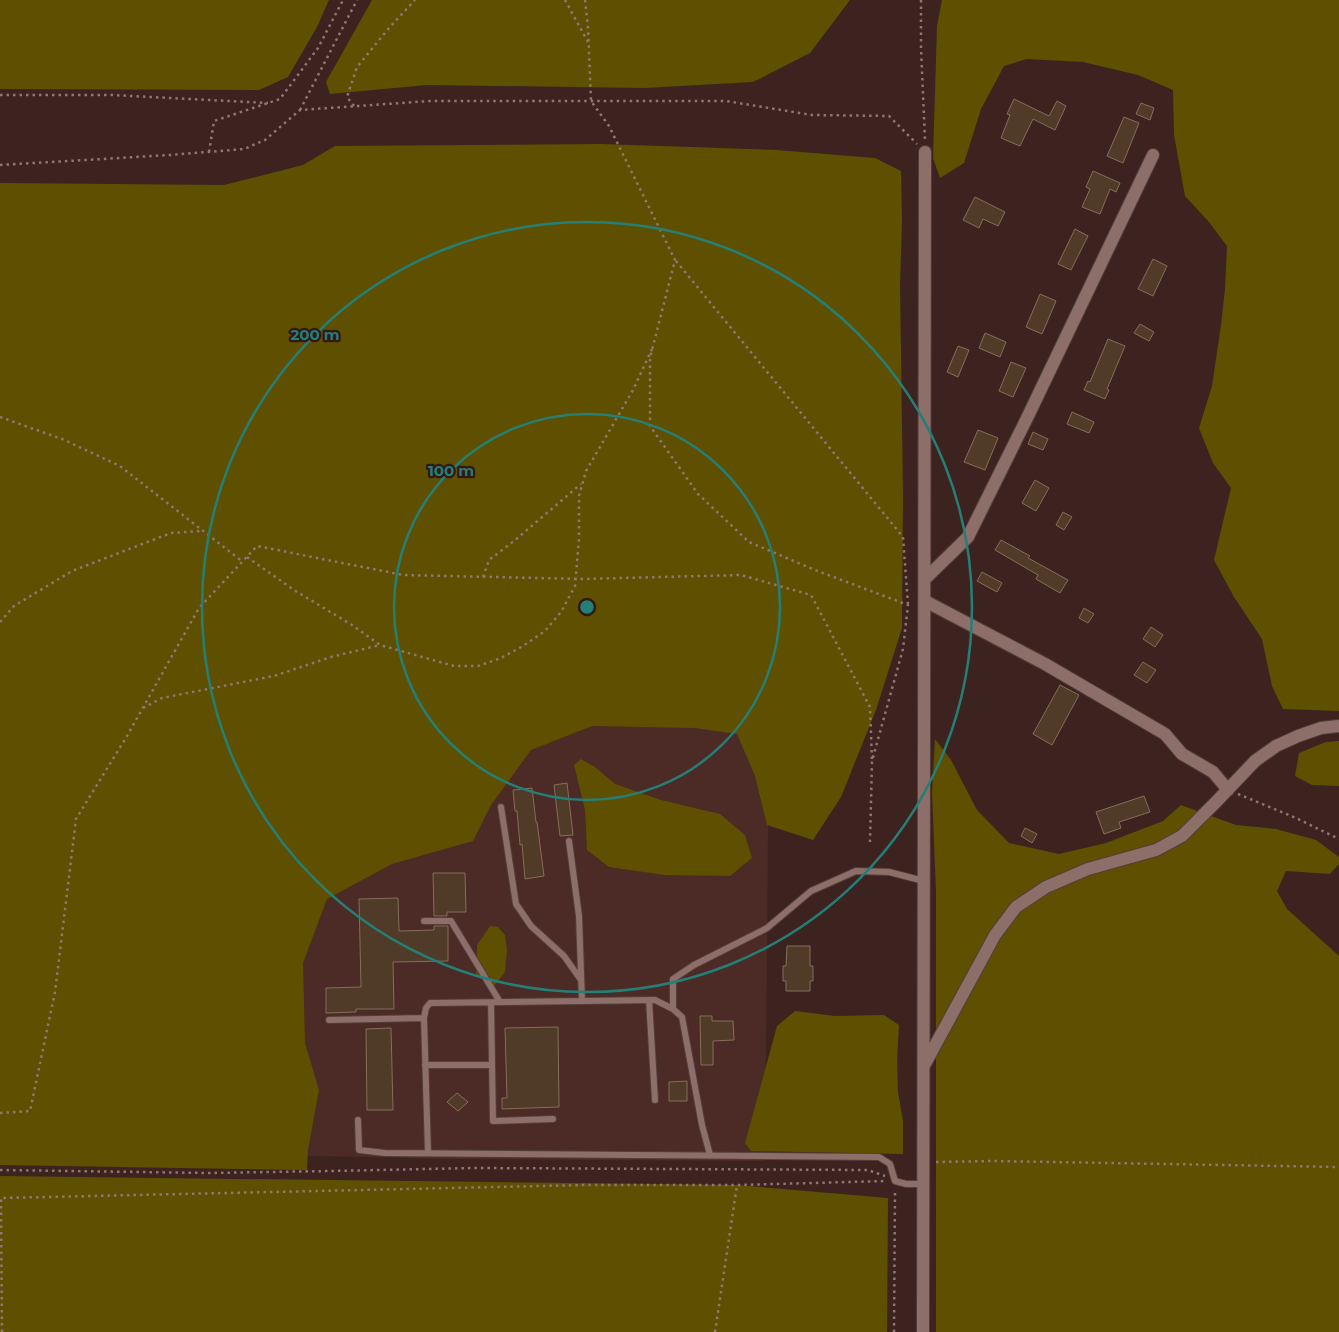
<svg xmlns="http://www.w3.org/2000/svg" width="1339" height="1332" viewBox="0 0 1339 1332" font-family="Montserrat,sans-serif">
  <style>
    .built { fill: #4c2a25 }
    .forest { fill: #5f4f00 }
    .building { fill: #4f3b28; stroke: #856e5a }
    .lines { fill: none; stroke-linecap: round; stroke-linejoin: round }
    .service-casing { stroke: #543e3b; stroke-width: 8 }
    .minor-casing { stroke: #543e3b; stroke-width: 14 }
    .path { stroke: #8e7774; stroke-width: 2.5; stroke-dasharray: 2.5 4; stroke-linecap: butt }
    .service { stroke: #8e6e69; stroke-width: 6 }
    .minor { stroke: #8e6e69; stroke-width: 12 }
    .ring { fill: none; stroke: #247f77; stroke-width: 2.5 }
    .centre { fill: #247f77; stroke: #331916; stroke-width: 2.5 }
    .ring-label { font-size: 15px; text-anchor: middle; font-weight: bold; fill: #247f77; stroke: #331916; stroke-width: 4.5; stroke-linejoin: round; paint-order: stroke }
  </style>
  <rect width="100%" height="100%" fill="#3d231f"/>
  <path class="built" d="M70 721 769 727 765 1161 448 1159 63 1150Z"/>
  <path class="forest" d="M0 0H329L317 27 288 77 259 90 0 89Z
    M372 0H850L810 53 753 82 645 88 427 85 330 94 326 82Z
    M942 0H1339V711L1283 709 1272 686 1262 639 1234 597 1214 560 1231 488 1213 463 1199 428 1212 386 1221 325 1225 289 1227 246 1209 222 1185 196 1174 135 1173 90 1138 75 1083 62 1027 59 1004 66 981 109 964 163 940 178 933 158 937 26Z
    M602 144 776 150 875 158 901 171 902 220 900 285 903 496 902 628 876 710 841 797 813 840 767 825 755 776 737 734 695 728 592 726 531 750 491 805 473 841 392 864 327 899 303 963 305 1043 319 1090 308 1150 307 1170 0 1165V183L224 185 303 165 335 146Z
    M935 739 951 760 977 810 1009 843 1059 854 1106 843 1163 821 1181 805 1236 825 1276 829 1316 840 1339 857V864L1330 874 1286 871 1277 891 1287 909 1339 956V1332H936V892L932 792Z
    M1339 741V786L1312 785 1295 776 1299 753 1326 742Z
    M581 759 595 767 615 784 661 800 720 814 745 835 752 858 730 876 665 875 609 867 587 850 585 810 574 765Z
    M490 926 498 927 505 935 507 950 505 972 494 986 476 974 477 945Z
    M795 1011 835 1016 884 1015 899 1025 897 1060 898 1092 903 1121V1154L751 1151 745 1143 777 1026Z
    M0 1176 737 1185 888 1198 887 1332H0Z"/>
  <path class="building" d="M1014 99 1049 116 1057 101 1066 106 1055 130 1033 119 1020 146 1001 138 1010 115 1007 114Z
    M1141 103 1154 108 1150 120 1136 114Z
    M1124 117 1139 123 1123 163 1107 156Z
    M1093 171 1120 183 1116 192 1110 189 1100 214 1082 207 1090 189 1086 187Z
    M975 197 1005 212 998 226 983 219 979 228 963 220Z
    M1075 229 1088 236 1071 270 1058 264Z
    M1153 259 1167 266 1153 296 1138 289Z
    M1040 294 1056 301 1042 334 1026 327Z
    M1140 324 1154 332 1149 341 1134 333Z
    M985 333 1006 342 1000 357 979 348Z
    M1108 339 1125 346 1107 389 1109 390 1105 399 1084 390 1088 381 1090 382Z
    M958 346 969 350 958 377 947 372Z
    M1011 362 1026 368 1013 397 999 391Z
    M1072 412 1094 422 1089 433 1067 424Z
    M978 430 998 438 985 470 964 462Z
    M1033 432 1048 439 1043 450 1028 444Z
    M1035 480 1049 488 1036 511 1022 503Z
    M1063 512 1072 517 1064 530 1056 525Z
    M1001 540 1030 556 1028 558 1068 580 1060 593 1036 579 1038 575 995 550Z
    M982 572 1002 583 997 592 977 581Z
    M1084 608 1094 614 1088 623 1079 618Z
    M1151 627 1163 635 1155 647 1143 639Z
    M1143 662 1156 670 1147 683 1134 675Z
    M1060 685 1079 695 1052 745 1033 734Z
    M567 783 573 835 560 836 554 785Z
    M532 788 536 822H537L544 876 525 879 522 844 520 845 517 811H515L513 790Z
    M1144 796 1150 812 1119 822 1121 828 1104 834 1096 812Z
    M1025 828 1037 834 1032 843 1021 836Z
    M433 873H465L466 912H447V916H434Z
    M398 898 399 931 434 930V926H448V961L393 962 394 1009H356V1012L326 1013V988L361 987 359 899Z
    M787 946H810V966H813V981H810V991H786V981H783V966H786Z
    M700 1016H712V1021H733L734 1040 713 1041V1065H701Z
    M558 1027 559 1107 502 1109V1098H507L505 1028Z
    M391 1028 393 1110H367L366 1029Z
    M687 1081V1101H669V1082Z
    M457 1093 468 1102 458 1111 447 1102Z"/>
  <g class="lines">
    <g class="service-casing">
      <path id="service" d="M501 807 516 904 531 926 564 956 581 980
        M569 841 579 916 582 1001
        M424 921H451L500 1002
        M649 1000 655 1100
        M491 1003 493 1121 553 1119
        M329 1020 424 1018
        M425 1065H492
        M358 1120 359 1150 385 1153 879 1157 890 1164 895 1181 906 1184H924
        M428 1153 424 1018 426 1008 430 1003 655 1000 673 1009
        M710 1155 702 1125 682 1017 673 1009V979L694 965 767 928 811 891 856 871 889 872 924 881"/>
    </g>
    <g class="minor-casing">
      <path id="minor" d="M925 579 968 537 1029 414 1153 155
        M925 601 1045 664 1165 734 1182 754 1213 772 1228 790
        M925 1064 995 935 1016 907 1046 887 1088 869 1156 850 1182 836 1216 802 1255 761 1276 746 1298 736 1321 728 1339 726
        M923 1332 925 152"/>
    </g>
    <path class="path" d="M565 0 588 42
      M585 0 588 28 591 101 609 126 675 260 650 358V426L698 494 749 542 815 570 908 605 903 649 872 761 870 842
      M921 0V48L925 140
      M0 95H112L268 103
      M354 106 347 97 357 67 389 28 415 0
      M300 110 357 0
      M209 152 214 121 280 99 318 48 343 0
      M0 165 170 155 244 149 265 140 300 110 430 101H726L812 115 889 116 917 144
      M676 261 903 537 908 605
      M0 417 62 439 120 466 243 562
      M247 557 294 590 352 625 380 645 454 666H478L501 658 523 646 545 631 561 612 575 586 579 539V496L586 471 633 390 652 349
      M483 577 489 560 514 541 581 484
      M0 622 14 606 72 571 171 533 200 531
      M143 708 162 698 274 676 331 657 380 645
      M1238 794 1296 818 1339 839
      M0 1113 30 1111 55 992 76 819 127 736 199 608 257 546 403 575 583 579 741 575 811 595 870 707 872 761
      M936 1162 992 1161 1339 1167
      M0 1170 208 1173 330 1171 475 1168 868 1170 885 1176
      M2 1332 1 1198 586 1185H737L886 1181
      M715 1332 737 1185
      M894 1332 895 1190"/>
    <use href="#service" class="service"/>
    <use href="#minor" class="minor"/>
  </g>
  <g class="ring">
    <circle cx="587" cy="607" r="193"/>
    <circle cx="587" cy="607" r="385"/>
  </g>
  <circle cx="587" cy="607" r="8" class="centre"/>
  <g class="ring-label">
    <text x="315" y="340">200 m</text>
    <text x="451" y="476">100 m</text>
  </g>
</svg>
